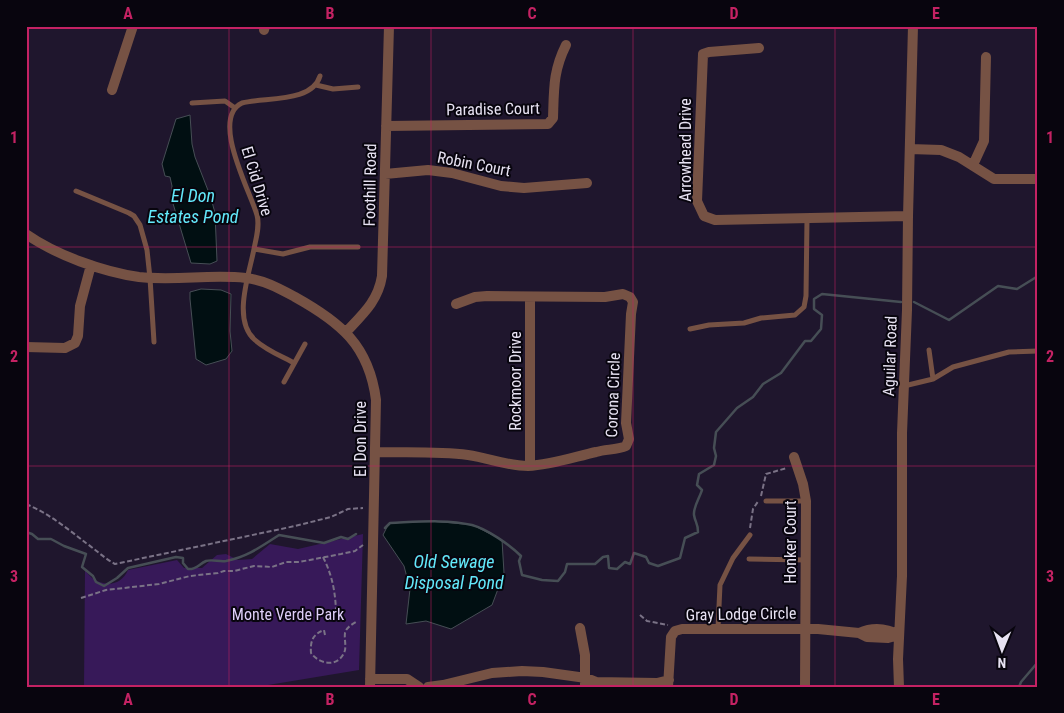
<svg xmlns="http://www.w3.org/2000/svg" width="1064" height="713" viewBox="0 0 1064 713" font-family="'Roboto Condensed',sans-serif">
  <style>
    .green { fill: #371959 }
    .water { fill: #010f12; stroke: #464e55 }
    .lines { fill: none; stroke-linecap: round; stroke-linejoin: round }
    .stream { stroke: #464e55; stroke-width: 2.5 }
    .path { stroke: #7a7286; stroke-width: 2; stroke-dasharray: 5 2.5; stroke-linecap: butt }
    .service { stroke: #765244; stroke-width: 5 }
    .minor { stroke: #765244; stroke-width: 10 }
    .grid { fill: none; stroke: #c42263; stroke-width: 1; stroke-opacity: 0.55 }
    .labels { text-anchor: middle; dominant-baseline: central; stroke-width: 4; stroke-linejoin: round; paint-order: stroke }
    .street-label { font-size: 16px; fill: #e7e2f2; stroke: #08050e }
    .park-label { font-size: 16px; fill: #decff9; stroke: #08050e }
    .water-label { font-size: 18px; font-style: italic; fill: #63e9fb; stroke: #08050e }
    .neatline { fill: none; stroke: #c42263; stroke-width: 2 }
    .grid-label { font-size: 16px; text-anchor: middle; font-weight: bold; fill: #c42263 }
  </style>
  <rect width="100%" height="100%" fill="#1f162d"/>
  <path class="green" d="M363 534 359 670 256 687H84L85 570C88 574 92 579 97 581 111 587 122 583 128 570L177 560 184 568H202L217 555 226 554 238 560 252 559 270 544 298 549Z"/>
  <path class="water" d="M190 115 192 144 195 157 211 198 215 213 217 261 210 264 191 263 171 197 172 186 170 177 165 176 162 164 176 119Z
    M201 289 221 290 231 294 230 331 232 351 226 359 206 365 196 359 190 299V292Z
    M433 521 473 525 502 540 504 573 492 605 451 629 426 621 406 624 410 589 404 566 383 535 389 523Z"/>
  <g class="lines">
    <path class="stream" d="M914 302 949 320 998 286 1017 289 1038 276
      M385 528 390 523C416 522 446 519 472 525 487 529 510 545 521 556L519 561 522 575 542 580 558 581 565 572 567 564H595L603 557 608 556 609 568 617 569 625 562 630 564 634 553 646 557 649 563 658 566 680 558 685 538 698 532C698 523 695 522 694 515 693 507 700 497 702 490L697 485 699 474 714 465 716 456 714 448 716 432 737 408 753 397 763 384 781 373 805 341H811L821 329 822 315 814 309V299L822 294 901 302
      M26 532 32 534 38 539H51L64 546 86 554 82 567 93 576 96 582 104 586 117 578 128 568 176 557 183 558V563L188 569C196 570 199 564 206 561 212 559 219 562 226 561 247 557 262 546 279 535L324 543 341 537 348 539 356 534
      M1019 687 1021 682 1038 662"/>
    <path class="path" d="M761 496 766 474 787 468
      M26 504C48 513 68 529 86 543 96 550 104 558 115 564L295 526 331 517 348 509 363 508
      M750 528 753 509 759 500
      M323 557C332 575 335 590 336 610
      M81 598 106 590 159 584 190 576 218 573 224 571H234L254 566 272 567 286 562H299L341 554 355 551 363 545
      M640 615 647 621 668 625
      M325 635 324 630C313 634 310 641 311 653 319 664 337 668 344 653 347 647 344 640 345 633 346 628 351 625 356 622"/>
    <path class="service" d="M316 85 333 89 358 87
      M192 103 225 101 235 108
      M76 191 129 213 134 216 140 225 147 250 150 278 154 342
      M254 249 283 254 310 247H358
      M690 329 709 325 744 323 761 318 795 315 804 307 806 296 807 219
      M294 363C281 356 266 350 255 340 232 320 249 275 254 249 256 238 260 226 257 215 250 191 210 118 242 103 266 97 312 103 320 76
      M933 379 953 367 1009 352 1038 351
      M284 382 305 344
      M904 386 933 379 929 350
      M766 501H806
      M749 559 806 560
      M718 628 720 585 733 558 750 535"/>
    <path class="minor" d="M264 30 265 26
      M759 48 709 52 703 54 697 201 704 216 715 220 908 216
      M112 90 133 26
      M386 126 548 124 553 118C554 89 553 71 566 45
      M910 149 941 150 959 157 994 179H1038
      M973 165 984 141 986 57
      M385 174 428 170 452 173 501 186 524 188 587 183
      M26 234C56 255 103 272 139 277 175 281 211 274 246 278 264 280 280 289 295 297 340 322 369 345 376 400L370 687
      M530 297V466
      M346 332C363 314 378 301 382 276L389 26
      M26 347 65 348 75 343 78 336 80 306 91 265
      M375 452C406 453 437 451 468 455 489 458 507 466 528 466 551 465 574 457 596 452 606 449 617 450 626 446L629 439 626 423 631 314 633 302 630 297 623 294 605 297 487 296 475 297 456 304
      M794 457 803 484 806 501 805 687
      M580 628 585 655V687
      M859 633C873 627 886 628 899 635
      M370 679H407L419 687
      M428 687 443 685 492 673 522 671 543 672 586 678 596 682 657 683 669 680
      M668 687 671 637 675 631 682 629H818L859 633 867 637 888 638 899 635
      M899 687 898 659 902 576V433L907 310 908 216 913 26"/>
  </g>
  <path class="grid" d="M229 26V687M431 26V687M633 26V687M835 26V687M26 247H1038M26 466H1038"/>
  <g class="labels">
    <g class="street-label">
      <text transform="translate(493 109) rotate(-1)">Paradise Court</text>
      <text transform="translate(685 150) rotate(-90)">Arrowhead Drive</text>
      <text transform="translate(474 164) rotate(11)">Robin Court</text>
      <text transform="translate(257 181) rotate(73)">El Cid Drive</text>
      <text transform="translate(370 185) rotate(-89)">Foothill Road</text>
      <text transform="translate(890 356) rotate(-88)">Aguilar Road</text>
      <text transform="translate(515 381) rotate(-90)">Rockmoor Drive</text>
      <text transform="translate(613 395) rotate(-88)">Corona Circle</text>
      <text transform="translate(360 439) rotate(-90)">El Don Drive</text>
      <text transform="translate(790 542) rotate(-90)">Honker Court</text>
      <text transform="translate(741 614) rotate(-1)">Gray Lodge Circle</text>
    </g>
    <g class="park-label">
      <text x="288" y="614">Monte Verde Park</text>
    </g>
    <g class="water-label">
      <text x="193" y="195">El Don<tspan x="193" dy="21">Estates Pond</tspan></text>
      <text x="454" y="561">Old Sewage<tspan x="454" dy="21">Disposal Pond</tspan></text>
    </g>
  </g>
  <rect width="1064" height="713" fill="none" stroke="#08050e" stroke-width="55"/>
  <g transform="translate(1002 650) rotate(181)" stroke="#08050e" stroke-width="4" paint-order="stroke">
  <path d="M0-4L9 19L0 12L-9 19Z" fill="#e7e2f2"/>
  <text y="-8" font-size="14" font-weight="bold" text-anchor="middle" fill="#e7e2f2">N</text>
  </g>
  <rect x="28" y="28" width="1008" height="658" class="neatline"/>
  <g class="grid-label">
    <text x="128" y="19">A</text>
    <text x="330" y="19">B</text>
    <text x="532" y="19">C</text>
    <text x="734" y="19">D</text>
    <text x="936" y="19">E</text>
    <text x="14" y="143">1</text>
    <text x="1050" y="143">1</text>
    <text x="14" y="362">2</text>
    <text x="1050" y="362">2</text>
    <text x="14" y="582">3</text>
    <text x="1050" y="582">3</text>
    <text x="128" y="705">A</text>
    <text x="330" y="705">B</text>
    <text x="532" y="705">C</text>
    <text x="734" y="705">D</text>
    <text x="936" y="705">E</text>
  </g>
</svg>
